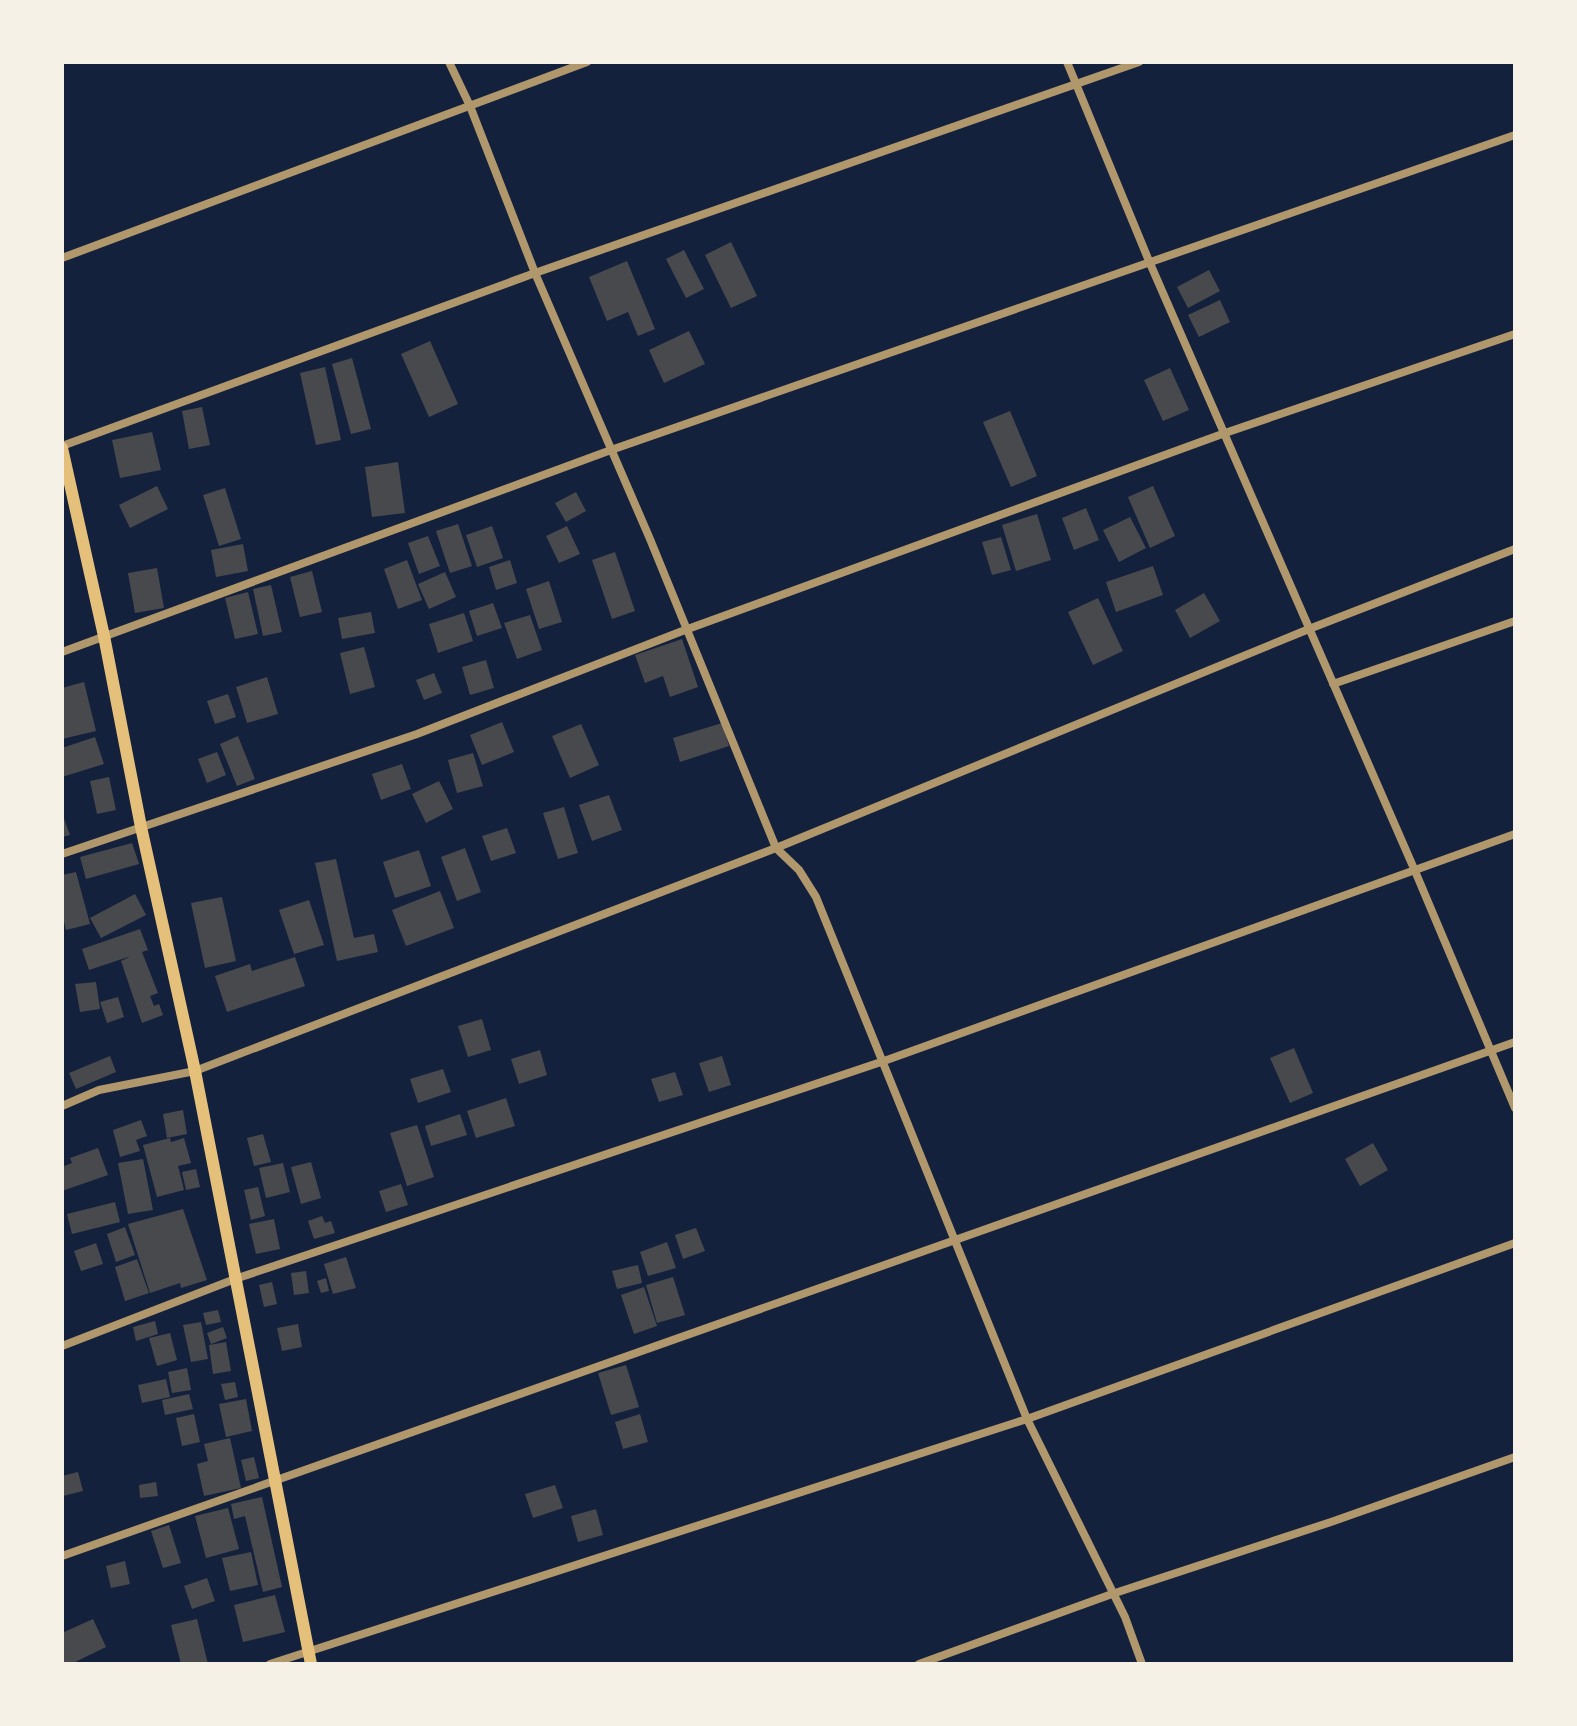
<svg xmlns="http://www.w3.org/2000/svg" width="1577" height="1726" viewBox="0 0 1577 1726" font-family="'Titillium Web',sans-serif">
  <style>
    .building { fill: #48494c }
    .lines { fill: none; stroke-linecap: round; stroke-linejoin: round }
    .minor { stroke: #b1986c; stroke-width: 8 }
    .secondary { stroke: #e5c07b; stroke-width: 12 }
  </style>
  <rect width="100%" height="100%" fill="#14213d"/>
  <path class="building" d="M731 242 757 296 731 308 705 255Z
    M684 250 704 289 686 298 666 259Z
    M627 261 655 329 638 336 628 312 607 321 589 277Z
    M1209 270 1220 291 1188 308 1177 287Z
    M1220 300 1230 322 1199 337 1188 315Z
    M689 331 705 364 664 383 649 350Z
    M430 341 458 404 429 417 401 354Z
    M352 358 371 429 351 434 332 364Z
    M325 367 341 440 316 445 300 373Z
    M1170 368 1189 410 1163 421 1144 380Z
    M202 407 210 445 189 449 182 411Z
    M1010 411 1037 476 1011 487 983 422Z
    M152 432 161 470 120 478 112 440Z
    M398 462 405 513 372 517 365 467Z
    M157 486 168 509 130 528 119 505Z
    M1153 486 1175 536 1150 548 1128 497Z
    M225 488 241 539 219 546 203 495Z
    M576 492 586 511 566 522 555 503Z
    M1086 508 1099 540 1074 550 1062 518Z
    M1037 514 1051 560 1016 571 1002 525Z
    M1130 517 1146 548 1119 562 1103 530Z
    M458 524 472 566 450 573 436 531Z
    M492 526 503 558 477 567 466 535Z
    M567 526 580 554 559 563 546 536Z
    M428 536 440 566 419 574 408 543Z
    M1001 537 1011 570 992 575 982 542Z
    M243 544 248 571 216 577 211 550Z
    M615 552 635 611 612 619 592 560Z
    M407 560 422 600 398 609 384 569Z
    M510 560 517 583 496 590 489 567Z
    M1153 566 1163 595 1116 612 1106 582Z
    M157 568 164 608 135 613 128 573Z
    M312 571 322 612 300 617 290 577Z
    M445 572 456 597 429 609 418 584Z
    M549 581 562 622 539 629 526 589Z
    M271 585 282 632 263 636 253 589Z
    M248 592 258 634 235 639 225 598Z
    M1204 593 1220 621 1190 638 1175 610Z
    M1098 598 1123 651 1093 665 1068 612Z
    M493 603 502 628 477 636 469 611Z
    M371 612 375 633 342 639 338 618Z
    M464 613 473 641 438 653 429 624Z
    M530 615 542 650 517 659 504 623Z
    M682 639 698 687 670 697 663 676 645 683 635 655Z
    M364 647 375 687 350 694 340 653Z
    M486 660 494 688 470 695 462 667Z
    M434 673 442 693 424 700 416 680Z
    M267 677 278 714 247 723 236 687Z
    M84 682 96 731 62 739V688Z
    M228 694 236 717 215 724 207 701Z
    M502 722 514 752 482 765 470 735Z
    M722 723 729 746 680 762 673 738Z
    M581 724 599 765 570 778 552 736Z
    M238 736 255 779 237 786 220 744Z
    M95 737 104 764 62 777V748Z
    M217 752 226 775 207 783 198 759Z
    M473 753 483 786 457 793 448 760Z
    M402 764 411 789 381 800 372 774Z
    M109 777 116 810 97 814 90 781Z
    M439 781 453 809 426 823 412 794Z
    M609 795 622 830 592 841 579 805Z
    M564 807 578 853 558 859 543 813Z
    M62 813 70 835 62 837Z
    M507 828 516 853 491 861 482 836Z
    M132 843 139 864 86 879 80 857Z
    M465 848 481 892 457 901 441 857Z
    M419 850 431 886 395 898 383 862Z
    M336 859 354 938 374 934 378 952 337 961 315 863Z
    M76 872 90 924 66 930 62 913V875Z
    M440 891 454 928 406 946 392 910Z
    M135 894 146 915 101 938 90 918Z
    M222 897 236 961 205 968 191 903Z
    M309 900 324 945 294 954 279 910Z
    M140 929 148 950 142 952 158 993 150 996 154 1006 159 1004 163 1015 142 1023 121 961 131 956 89 970 82 949Z
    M295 957 305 986 227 1012 215 976 250 964 252 971Z
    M96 982 100 1009 80 1012 75 984Z
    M118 997 124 1017 107 1023 100 1002Z
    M482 1019 491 1050 468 1057 458 1026Z
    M1294 1048 1313 1093 1290 1103 1270 1058Z
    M540 1050 547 1075 519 1084 511 1059Z
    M110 1056 116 1072 76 1089 69 1073Z
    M722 1056 731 1085 709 1092 699 1063Z
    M443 1069 451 1092 418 1103 410 1079Z
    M675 1072 683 1095 659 1102 651 1079Z
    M506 1098 515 1126 476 1138 467 1111Z
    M183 1110 187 1134 167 1138 163 1114Z
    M460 1114 467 1135 431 1146 425 1126Z
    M141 1120 147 1136 136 1140 140 1151 120 1157 113 1130Z
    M417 1125 434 1177 407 1186 390 1133Z
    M263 1134 271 1162 254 1166 247 1138Z
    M170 1138 171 1142 184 1138 191 1163 178 1166 184 1190 157 1197 143 1145Z
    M1373 1143 1388 1170 1360 1186 1345 1159Z
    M98 1148 108 1175 62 1191V1167L72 1163 70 1158Z
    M143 1159 153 1210 128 1214 118 1163Z
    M311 1162 321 1198 301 1204 291 1167Z
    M283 1163 290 1192 266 1198 259 1168Z
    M196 1169 200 1187 186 1190 182 1172Z
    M401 1184 408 1205 386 1212 379 1191Z
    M258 1187 265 1216 251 1220 244 1190Z
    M115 1202 120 1222 72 1234 67 1214Z
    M183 1209 207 1280 181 1288 180 1283 150 1293 128 1224Z
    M322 1216 325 1223 331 1221 335 1233 314 1239 308 1221Z
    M274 1219 280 1249 256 1254 249 1224Z
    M125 1227 135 1255 116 1262 107 1234Z
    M696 1228 705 1251 683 1259 675 1235Z
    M667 1242 676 1268 648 1276 640 1252Z
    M96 1243 103 1264 81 1271 74 1251Z
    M346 1257 356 1288 333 1294 324 1264Z
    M137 1259 149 1293 125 1301 115 1267Z
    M638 1265 642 1283 617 1289 612 1271Z
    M306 1271 309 1293 294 1295 291 1273Z
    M673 1277 685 1315 657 1323 646 1285Z
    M326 1278 329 1291 321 1293 317 1281Z
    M272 1282 277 1304 264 1307 259 1285Z
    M644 1287 657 1326 634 1334 621 1295Z
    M218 1310 221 1322 206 1325 203 1313Z
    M155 1321 158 1334 136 1341 133 1327Z
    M201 1322 208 1359 191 1362 183 1325Z
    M298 1324 302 1347 282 1351 277 1328Z
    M223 1327 227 1338 211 1344 207 1333Z
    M170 1333 177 1360 157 1366 149 1338Z
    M226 1342 231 1371 213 1374 209 1345Z
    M626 1365 639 1407 611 1415 598 1373Z
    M187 1368 191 1390 172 1393 168 1372Z
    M166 1379 170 1397 142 1403 138 1385Z
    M235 1382 238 1397 225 1400 221 1384Z
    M189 1394 193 1409 165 1415 162 1400Z
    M246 1399 252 1431 226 1437 219 1404Z
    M194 1414 200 1442 182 1446 176 1418Z
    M640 1414 648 1442 623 1449 615 1422Z
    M230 1438 241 1488 204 1496 197 1464 208 1461 204 1444Z
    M254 1457 259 1478 246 1481 241 1460Z
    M78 1472 83 1491 63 1496 62 1476Z
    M156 1482 158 1496 140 1498 139 1485Z
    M555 1485 563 1508 533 1518 525 1494Z
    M262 1497 282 1587 263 1592 245 1516 234 1519 231 1504Z
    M228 1508 239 1549 206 1558 195 1516Z
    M596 1509 603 1535 578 1542 571 1516Z
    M169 1525 181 1563 163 1568 151 1531Z
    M251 1552 258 1585 230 1591 222 1558Z
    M125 1561 130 1584 111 1588 106 1566Z
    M207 1578 215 1601 192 1609 184 1586Z
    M275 1595 285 1632 243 1642 234 1605Z
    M93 1619 106 1647 71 1664H62V1633Z
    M197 1619 208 1664H181L171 1625Z"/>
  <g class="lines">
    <path class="minor" d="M449 62 470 106 535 273 650 539 776 848 799 870 816 897 1027 1419 1125 1617 1142 1664
      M1067 62 1149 261 1415 871 1515 1108
      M62 258 587 62
      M62 446 535 273 1139 62
      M62 652 611 450 1515 135
      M1333 684 1515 621
      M62 854 417 734 685 630 1225 433 1515 334
      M62 1106 99 1090 195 1071 776 848 1309 629 1515 549
      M62 1346 235 1279 884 1061 1515 834
      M62 1556 1515 1042
      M270 1664 1027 1419 1515 1243
      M919 1664 1112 1594 1331 1522 1515 1457"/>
    <path class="secondary" d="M62 448 104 636 141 827 195 1071 311 1664"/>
  </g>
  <rect width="1577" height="1726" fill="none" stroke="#f6f1e7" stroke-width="128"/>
</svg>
